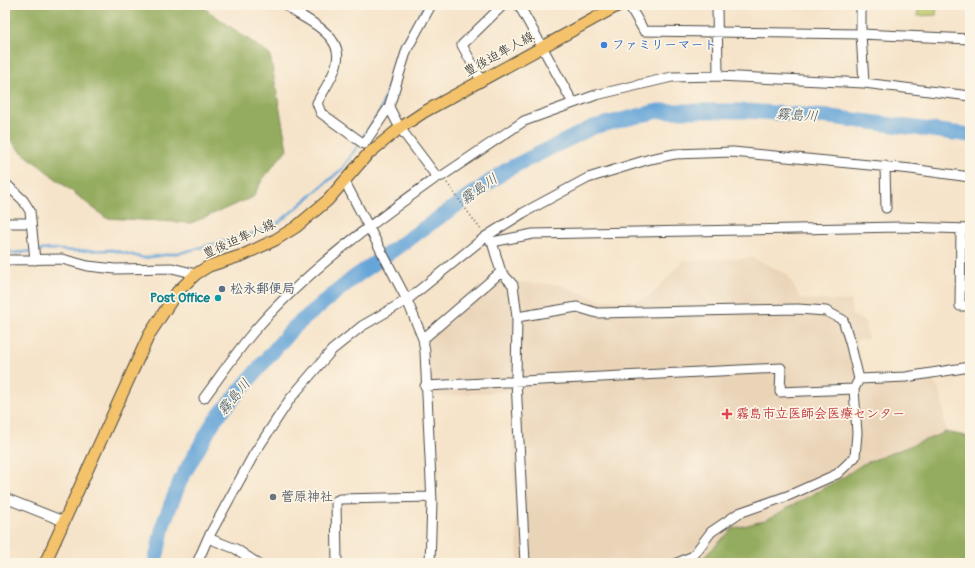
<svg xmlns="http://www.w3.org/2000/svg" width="975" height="568" viewBox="0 0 975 568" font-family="Pangolin,'Klee One',sans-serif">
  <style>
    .built { fill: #ead4b8 }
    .green { fill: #bbc86a; stroke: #737a4a }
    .forest { fill: #94ac5e; stroke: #606c44 }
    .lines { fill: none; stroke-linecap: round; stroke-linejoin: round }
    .stream { stroke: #66a5d8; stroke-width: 2.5 }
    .river { stroke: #66a5d8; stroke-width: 15 }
    .minor-casing { stroke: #494743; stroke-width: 11 }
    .major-casing { stroke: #494743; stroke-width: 13 }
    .path { stroke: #494743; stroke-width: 1.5; stroke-dasharray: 1 3; stroke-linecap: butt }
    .minor { stroke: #fff; stroke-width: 9 }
    .major { stroke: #f3c26a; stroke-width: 11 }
    .shop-dot { fill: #3f7fe0; stroke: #fcf5e5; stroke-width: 1.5 }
    .service-dot { fill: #5c6f8a; stroke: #fcf5e5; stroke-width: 1.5 }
    .culture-dot { fill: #0f9aa8; stroke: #fcf5e5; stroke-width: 1.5 }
    .health-dot { fill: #e0444e; stroke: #fcf5e5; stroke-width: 1.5 }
    .worship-dot { fill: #6b7280; stroke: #fcf5e5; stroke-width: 1.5 }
    .labels { text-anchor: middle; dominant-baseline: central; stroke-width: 3.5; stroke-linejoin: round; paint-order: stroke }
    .shop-label { font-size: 13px; font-weight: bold; fill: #366cbe; stroke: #fcf5e5; text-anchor: start }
    .street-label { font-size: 13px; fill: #2b2b2b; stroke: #fcf5e5 }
    .service-label { font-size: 13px; font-weight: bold; fill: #4e5e75; stroke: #fcf5e5; text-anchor: start }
    .culture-label { font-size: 13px; font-weight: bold; fill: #0d838f; stroke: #fcf5e5; text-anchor: end }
    .health-label { font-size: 13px; font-weight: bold; fill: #be3a42; stroke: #fcf5e5; text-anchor: start }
    .worship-label { font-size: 13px; font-weight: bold; fill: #5b616d; stroke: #fcf5e5; text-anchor: start }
    .water-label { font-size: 14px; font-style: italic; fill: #405668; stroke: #fcf5e5 }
  </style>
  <rect width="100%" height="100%" fill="#fcf5e5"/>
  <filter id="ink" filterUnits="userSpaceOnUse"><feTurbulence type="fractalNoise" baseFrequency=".025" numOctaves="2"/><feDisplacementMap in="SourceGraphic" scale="8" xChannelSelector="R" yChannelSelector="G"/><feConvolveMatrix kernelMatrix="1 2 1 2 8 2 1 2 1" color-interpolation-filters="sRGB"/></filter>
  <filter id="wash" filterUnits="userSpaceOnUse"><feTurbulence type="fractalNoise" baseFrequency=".012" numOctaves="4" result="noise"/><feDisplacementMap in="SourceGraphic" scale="16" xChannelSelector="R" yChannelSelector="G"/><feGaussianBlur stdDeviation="0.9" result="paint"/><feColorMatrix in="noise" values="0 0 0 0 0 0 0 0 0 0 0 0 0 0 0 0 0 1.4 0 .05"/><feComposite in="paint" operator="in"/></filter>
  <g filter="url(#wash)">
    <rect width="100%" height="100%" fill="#f6e4ca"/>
    <path class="built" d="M753 258 787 274 801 299 850 301 852 315 865 322 868 339 856 340 862 385 929 375 941 393 946 432 863 464 842 478 766 520 732 529 704 557 694 563H518L510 391 430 397 426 341 499 281 561 285 599 300 635 302 652 294 683 261Z"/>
    <path class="green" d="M918 5H937L936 15 918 16Z"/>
    <path class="forest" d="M5 5H200L270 55 287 149 262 180 253 197 191 223 106 218 18 149 5 133Z
      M946 432 970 437V563H694L704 557 732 529 766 520 842 478 863 464Z"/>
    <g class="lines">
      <path class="stream" d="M361 140 380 112 402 45 425 5
        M5 252 15 253 50 249 74 251 113 250 144 258 184 252 254 233 274 226 300 205 342 169 359 144"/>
      <path class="river" d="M155 563 164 522 181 479 214 421 293 328 352 279 508 169 593 127 658 111H747L831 117 970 135"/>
    </g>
  </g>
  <g filter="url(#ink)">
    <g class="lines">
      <g class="minor-casing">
        <path id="minor" d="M287 5C292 12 303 16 310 21 354 48 337 67 317 103L321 113 364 144 389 107
          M431 5 407 49 389 107 400 128 437 177
          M519 5 573 103
          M629 5 644 31 861 34 970 39
          M717 5 718 76
          M861 5V34L864 83
          M481 80 462 45 503 5
          M885 166 886 208
          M345 182 407 300 423 339 425 352 432 502 430 563
          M5 183 23 200 30 211 35 260
          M5 223H31
          M961 229 960 306H970
          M492 242 533 234 901 227 970 229
          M5 260 62 259 88 266 115 269 172 268 196 274
          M501 272 513 285 517 317 516 380 525 563
          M423 339 501 272 492 242 488 239
          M859 379 906 377 970 367
          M425 386 781 368 780 392 854 389 859 379 850 342 843 320 826 311 798 309 597 313 577 307 517 317
          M204 398C221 375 237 351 255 330 307 270 373 223 437 177L442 176 524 121 596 95 672 77 718 76 864 83 970 96
          M5 498 63 521
          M208 538 236 549 257 563
          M197 563 208 538 254 454 290 399 332 350 362 326 407 300 485 237 523 213 588 178 650 159 675 154 733 152 911 169 970 177
          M337 563 336 501 340 499 431 497
          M677 563 693 556 711 532 739 513 790 495 837 474 855 457 857 433 854 389"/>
      </g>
      <g class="major-casing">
        <path id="major" d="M45 563 149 335 177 292 196 274 209 266 243 255 275 240 296 227 328 200 367 155 400 128 424 112 619 5"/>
      </g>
      <path class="path" d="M447 183 481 230"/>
      <use href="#minor" class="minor"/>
      <use href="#major" class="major"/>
    </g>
  </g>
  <circle class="shop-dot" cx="604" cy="45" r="4"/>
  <circle class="service-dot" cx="222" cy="289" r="4"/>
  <circle class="culture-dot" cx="218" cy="298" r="4"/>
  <path class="health-dot" d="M725 408h4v4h4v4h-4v4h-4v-4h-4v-4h4z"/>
  <circle class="worship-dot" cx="273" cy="497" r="4"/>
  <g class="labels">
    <g class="shop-label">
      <text x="612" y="45">ファミリーマート</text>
    </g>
    <g class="street-label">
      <text transform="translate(499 54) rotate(-29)">豊後迫隼人線</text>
      <text transform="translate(239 239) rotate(-24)">豊後迫隼人線</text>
    </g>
    <g class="service-label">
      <text x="230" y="289">松永郵便局</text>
    </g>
    <g class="culture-label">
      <text x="210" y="298">Post Office</text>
    </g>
    <g class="health-label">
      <text x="736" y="414">霧島市立医師会医療センター</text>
    </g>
    <g class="worship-label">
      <text x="281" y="497">菅原神社</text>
    </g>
    <g class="water-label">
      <text transform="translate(797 115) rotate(4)">霧島川</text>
      <text transform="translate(479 189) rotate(-35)">霧島川</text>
      <text transform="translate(234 397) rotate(-50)">霧島川</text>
    </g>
  </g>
  <rect width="975" height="568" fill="none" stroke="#fcf5e5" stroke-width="20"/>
</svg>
